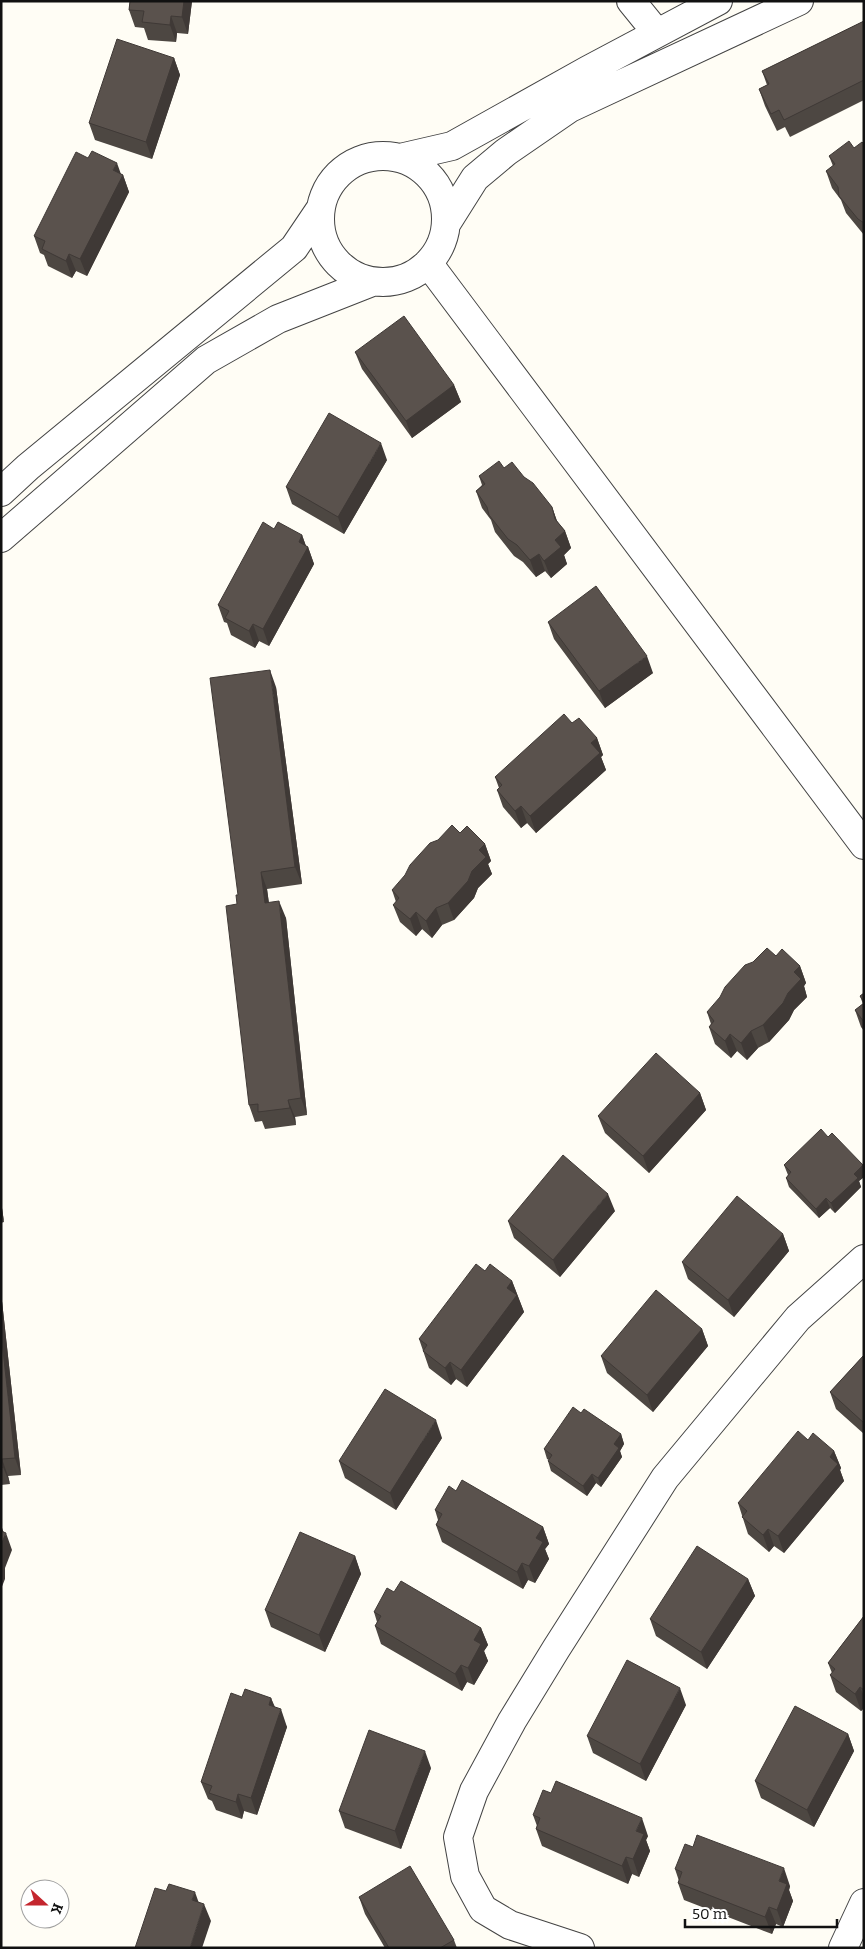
<svg xmlns="http://www.w3.org/2000/svg" width="865" height="1949" viewBox="0 0 865 1949" font-family="Bitter,serif">
  <style>
    .lines { fill: none; stroke-linecap: round; stroke-linejoin: round }
    .minor-casing { stroke: #444; stroke-width: 30 }
    .minor { stroke: #fff; stroke-width: 28 }
    .wall { fill: #4d4742 }
    .shaded-wall { fill: #3f3936 }
    .building { fill: #5a524d; stroke: #3f3936 }
  </style>
  <rect width="100%" height="100%" fill="#fffdf5"/>
  <g class="lines">
    <g class="minor-casing">
      <path id="minor" d="M631 1 657 33
        M320 219a63 63 0 1 1 126 0a63 63 0 1 1-126 0Z
        M400 158 452 146 588 70 718 1
        M446 224 475 178 506 152 570 108 799 1
        M428 263 864 845
        M1 492 28 467 294 248 321 208
        M1 538 206 360 278 319 372 282
        M580 1948 510 1925 483 1909 465 1876 458 1837 474 1791 512 1721 556 1649 665 1478 798 1318 864 1259
        M843 1948 864 1903"/>
    </g>
    <use href="#minor" class="minor"/>
  </g>
  <path class="wall" d="M130 1H192L188 34 177 33 176 42 148 40 144 28 135 27 129 10Z
    M864 21V100L790 137 785 127 777 131 765 106 759 89 767 85 762 71Z
    M174 58 180 75 152 159 95 140 89 123Z
    M864 144V235L846 213 841 200 832 188 826 171 833 166 829 156 854 148Z
    M121 174 123 175 129 192 87 276 76 271 72 278 48 266 44 255 40 253 34 236Z
    M355 352 454 385 461 402 412 438 362 369Z
    M387 460 344 534 292 504 286 487Z
    M504 468 524 477 552 507 557 521 565 531 571 548 564 555 567 564 551 578 545 571 536 577 523 562 514 556 495 532 491 520 482 508 476 491 482 485 479 476Z
    M274 529 302 535 306 546 308 547 314 564 269 646 259 641 255 648 231 635 227 623 224 622 218 605Z
    M548 622 653 673 605 708 554 639Z
    M276 687 302 884 267 889 269 903 286 918 307 1115 295 1117 296 1125 265 1129 262 1121 255 1122 249 1105 237 904Z
    M572 723 597 738 603 755 601 757 606 770 536 833 527 823 521 828 503 807 497 790 499 788 495 777Z
    M485 844 491 861 488 864 492 874 478 888 474 898 454 920 442 925 432 938 422 929 416 936 400 922 393 905 396 902 392 890Z
    M776 956 800 966 806 983 804 986 807 997 794 1010 789 1020 769 1042 758 1048 747 1060 737 1051 731 1058 715 1044 709 1027 711 1024 707 1012Z
    M864 993V1031L861 1027 855 1010 863 1004 860 996Z
    M700 1093 706 1110 649 1173 605 1133 598 1116Z
    M828 1137 863 1165 864 1169V1177L859 1181 861 1187 835 1213 830 1208 819 1218 789 1187 786 1178 788 1175 784 1165Z
    M1 1201 4 1222 1 1223Z
    M615 1211 560 1277 514 1238 508 1221Z
    M783 1234 789 1251 734 1317 688 1279 682 1262Z
    M485 1271 512 1281 524 1312 467 1387 456 1379 451 1385 429 1368 419 1339Z
    M1 1292 21 1475 8 1476 10 1484 1 1485Z
    M702 1329 708 1346 653 1412 607 1373 601 1356Z
    M864 1355V1434L836 1409 830 1392Z
    M581 1413 621 1434 624 1444 620 1451 622 1457 601 1487 596 1483 587 1496 551 1471 548 1461 549 1460 547 1459 544 1449Z
    M442 1438 396 1510 345 1478 339 1461Z
    M808 1440 834 1451 841 1468 840 1470 844 1481 784 1553 774 1546 769 1552 748 1534 738 1503Z
    M456 1491 543 1527 549 1544 545 1549 549 1559 535 1583 528 1580 523 1589 442 1542 436 1525 438 1520 435 1510Z
    M355 1556 361 1574 325 1652 271 1627 265 1610Z
    M748 1579 755 1596 707 1669 656 1636 650 1619Z
    M394 1592 481 1628 488 1645 484 1651 488 1661 474 1685 467 1682 462 1691 381 1644 375 1626 377 1622 374 1612Z
    M864 1616V1708L861 1711 836 1692 830 1675 832 1673 828 1663Z
    M242 1697 271 1698 275 1707 287 1727 257 1815 244 1811 242 1819 216 1810 212 1801 208 1799 201 1782Z
    M686 1705 646 1781 593 1753 587 1736Z
    M848 1734 854 1751 814 1827 761 1798 755 1781Z
    M431 1768 401 1849 345 1828 339 1811Z
    M533 1815 648 1836 646 1840 650 1851 639 1877 632 1874 628 1884 542 1846 536 1829 537 1826Z
    M675 1869 790 1886 789 1890 793 1901 783 1927 776 1924 772 1934 684 1900 678 1883 679 1881Z
    M359 1897 454 1940 457 1948H385L365 1914Z"/>
  <path class="shaded-wall" d="M184 1H192L188 34 182 17Z
    M171 16 177 33 176 42 170 25Z
    M174 58 180 75 152 159 146 142Z
    M117 163 122 177 123 175 129 192 87 276 80 259 113 170Z
    M69 254 76 271 72 278 66 261Z
    M454 385 461 402 412 438 406 421Z
    M381 443 387 460 344 534 338 517Z
    M552 507 558 524 565 531 571 548 564 555 567 564 551 578 544 561 555 540V519Z
    M302 535 307 549 308 547 314 564 269 646 263 629 299 542Z
    M539 554 545 571 536 577 530 560Z
    M253 624 259 641 255 648 249 631Z
    M647 656 653 673 605 708 599 691Z
    M270 670 276 687 302 884 295 867Z
    M597 738 603 755 601 757 606 770 536 833 530 816 591 743Z
    M521 806 527 823 521 828 515 811Z
    M485 844 491 861 488 864 492 874 478 888 474 898 454 920 448 903 479 850Z
    M261 872 267 889 271 920 265 903Z
    M279 901 286 918 307 1115 301 1098Z
    M436 908 442 925 432 938 426 921Z
    M416 912 422 929 416 936 410 919Z
    M800 966 806 983 804 986 807 997 794 1010 789 1020 769 1042 763 1025 794 972Z
    M751 1031 758 1048 747 1060 741 1043Z
    M730 1034 737 1051 731 1058 725 1041Z
    M700 1093 706 1110 649 1173 643 1156Z
    M288 1100 295 1117 296 1125 290 1108Z
    M863 1165 864 1169V1177L859 1181 861 1187 835 1213 831 1203 854 1174Z
    M608 1194 615 1211 560 1277 553 1260Z
    M826 1198 830 1208 819 1218 816 1209Z
    M1 1201 4 1222 1 1214Z
    M783 1234 789 1251 734 1317 728 1300Z
    M512 1281 524 1312 467 1387 461 1370 507 1288Z
    M1 1292 21 1475 15 1458 1 1333Z
    M702 1329 708 1346 653 1412 647 1395Z
    M450 1362 456 1379 451 1385 445 1368Z
    M436 1420 442 1438 396 1510 390 1493Z
    M621 1434 624 1444 620 1451 622 1457 601 1487 598 1478 614 1444Z
    M834 1451 841 1468 840 1470 844 1481 784 1553 778 1536 830 1457Z
    M2 1459 8 1476 10 1484 3 1467Z
    M592 1474 596 1483 587 1496 583 1486Z
    M1 1525 5 1536 6 1533 12 1550 5 1568V1579L1 1589Z
    M543 1527 549 1544 545 1549 549 1559 535 1583 529 1566 536 1538Z
    M768 1529 774 1546 769 1552 763 1535Z
    M355 1556 361 1574 325 1652 319 1635Z
    M522 1563 528 1580 523 1589 517 1572Z
    M748 1579 755 1596 707 1669 701 1652Z
    M481 1628 488 1645 484 1651 488 1661 474 1685 468 1668 474 1640Z
    M461 1665 467 1682 462 1691 455 1674Z
    M860 1687 864 1696V1708L861 1711 855 1694Z
    M680 1688 686 1705 646 1781 640 1764Z
    M271 1698 277 1715 269 1705Z
    M281 1709 287 1727 257 1815 251 1798Z
    M848 1734 854 1751 814 1827 807 1810Z
    M425 1751 431 1768 401 1849 395 1831Z
    M238 1794 244 1811 242 1819 236 1802Z
    M642 1818 648 1836 646 1840 650 1851 639 1877 633 1859 636 1831Z
    M626 1857 632 1874 628 1884 622 1866Z
    M784 1868 790 1886 789 1890 793 1901 783 1927 777 1910 779 1881Z
    M195 1892 201 1909 192 1900Z
    M204 1904 211 1921 202 1948H190Z
    M769 1907 776 1924 772 1934 765 1917Z"/>
  <path class="building" d="M130 1H184L182 17 171 16 170 25 142 22 144 11 129 10Z
    M864 21V80L784 120 779 110 771 114 759 89 769 84 762 71Z
    M117 39 174 58 146 142 89 123Z
    M849 141 854 148 862 142 864 144V223L858 219 839 196 838 187 826 171 835 164 829 156Z
    M92 151 117 163 113 170 123 175 80 259 69 254 66 261 42 249 45 241 34 236 76 152 88 158Z
    M404 316 454 385 406 421 355 352Z
    M329 413 381 443 338 517 286 487Z
    M499 461 504 468 512 462 524 477 533 483 552 507 555 519 565 531 555 540 561 547 544 561 539 554 530 560 517 545 508 539 489 515 487 507 476 491 485 484 479 476Z
    M263 522 274 529 278 522 302 535 299 542 308 547 263 629 253 624 249 631 225 618 229 611 218 605Z
    M596 586 647 656 599 691 548 622Z
    M270 670 295 867 261 872 265 903 279 901 301 1098 288 1100 290 1108 258 1112V1104L249 1105 226 906 237 904 236 895H238L210 678Z
    M564 714 572 723 579 718 597 738 591 743 600 753 530 816 521 806 515 811 497 790 502 785 495 777Z
    M452 825 460 833 467 826 485 844 479 850 486 857 472 871 468 881 448 903 436 908 426 921 416 912 410 919 393 905 399 898 392 890 405 875 410 865 430 843 438 840Z
    M767 948 776 956 782 949 800 966 794 972 801 979 788 993 783 1003 763 1025 751 1031 741 1043 730 1034 725 1041 709 1027 714 1021 707 1012 720 997 725 987 745 965 753 962Z
    M864 993V1002L860 996Z
    M864 1003V1022L855 1010Z
    M656 1053 700 1093 643 1156 598 1116Z
    M821 1129 828 1137 832 1133 863 1165 854 1174 858 1178 831 1203 826 1198 816 1209 786 1178 791 1172 784 1165Z
    M563 1155 608 1194 553 1260 508 1221Z
    M737 1196 783 1234 728 1300 682 1262Z
    M476 1264 485 1271 490 1264 512 1281 507 1288 517 1295 461 1370 450 1362 445 1368 423 1351 427 1345 419 1339Z
    M656 1290 702 1329 647 1395 601 1356Z
    M1 1333 15 1458 2 1459 3 1467 1 1468Z
    M864 1355V1423L830 1392Z
    M385 1389 436 1420 390 1493 339 1461Z
    M573 1407 581 1413 584 1409 621 1434 614 1444 619 1448 598 1478 592 1474 583 1486 548 1461 552 1455 544 1449Z
    M798 1431 808 1440 813 1433 834 1451 830 1457 838 1464 778 1536 768 1529 763 1535 742 1517 747 1511 738 1503Z
    M462 1480 543 1527 536 1538 543 1542 529 1566 522 1563 517 1572 436 1525 442 1514 435 1510 449 1486 456 1491Z
    M1 1531 6 1533 1 1545Z
    M300 1532 355 1556 319 1635 265 1610Z
    M697 1546 748 1579 701 1652 650 1619Z
    M401 1581 481 1628 474 1640 481 1644 468 1668 461 1665 455 1674 375 1626 381 1616 374 1612 387 1588 394 1592Z
    M864 1616V1690L860 1687 855 1694 830 1675 835 1669 828 1663Z
    M627 1660 680 1688 640 1764 587 1736Z
    M245 1689 271 1698 269 1705 281 1709 251 1798 238 1794 236 1802 209 1793 212 1786 201 1782 231 1693 242 1697Z
    M795 1706 848 1734 807 1810 755 1781Z
    M369 1730 425 1751 395 1831 339 1811Z
    M556 1781 642 1818 636 1831 644 1834 633 1859 626 1857 622 1866 536 1829 540 1818 533 1815 543 1790 551 1793Z
    M697 1835 784 1868 779 1881 787 1884 777 1910 769 1907 765 1917 678 1883 682 1872 675 1869 685 1844 693 1847Z
    M410 1866 454 1940 440 1948H389L359 1897Z
    M169 1884 195 1892 192 1900 204 1904 190 1948H135L155 1888 166 1891Z"/>
  <rect width="865" height="1949" fill="none" stroke="#111111" stroke-width="5"/>
  <g transform="translate(45 1904) rotate(111)"><circle r="24" fill="#ffffff" stroke="#a0a0a0"/>
  <path d="M0-4L9 19L0 12L-9 19Z" fill="#c4262e"/>
  <text y="-8" font-size="14" font-weight="bold" text-anchor="middle" fill="#111111">K</text>
  </g>
  <path d="M685 1919v8h152v-8" fill="none" stroke="#111111" stroke-width="2.5"/>
  <text x="692" y="1919" font-size="15" fill="#111111" stroke="#ffffff" stroke-width="4" paint-order="stroke">50 m</text>
</svg>
